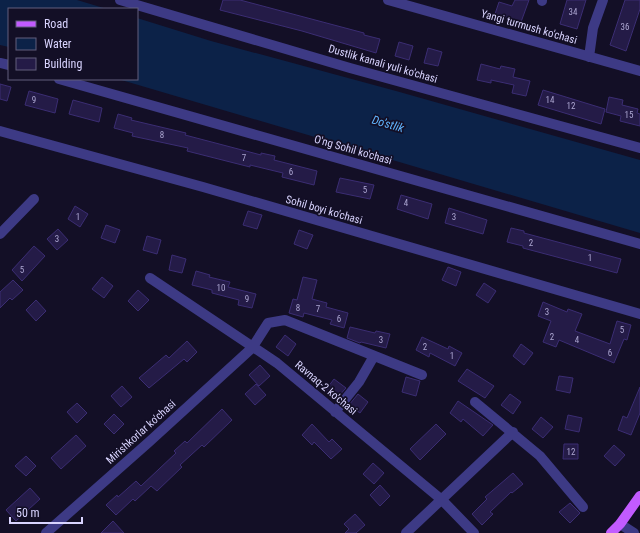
<svg xmlns="http://www.w3.org/2000/svg" width="640" height="533" viewBox="0 0 640 533" font-family="'Roboto Condensed',sans-serif">
  <style>
    .water { fill: #0c2248 }
    .building { fill: #241b47; stroke: #3b2d73 }
    .lines { fill: none; stroke-linecap: round; stroke-linejoin: round }
    .minor { stroke: #3d3a85; stroke-width: 10 }
    .major { stroke: #c25bff; stroke-width: 10 }
    .labels { text-anchor: middle; dominant-baseline: central; stroke-width: 3.5; stroke-linejoin: round; paint-order: stroke }
    .number-label { font-size: 9px; fill: #aca6d1 }
    .street-label { font-size: 11px; fill: #d9d4ff; stroke: #130f26 }
    .water-label { font-size: 12px; font-style: italic; fill: #62b6ff; stroke: #130f26 }
  </style>
  <rect width="100%" height="100%" fill="#130f26"/>
  <path class="water" d="M0 0H77L107 9H9V47L0 45Z
    M137 18 211 41 396 91 640 160V233L118 79H137Z"/>
  <path class="building" d="M223 0H240L364 33V35L380 39 376 53 302 31 220 10Z
    M515 0H529L521 22 495 14 499 2 512 6Z
    M567 0H586L577 29 560 24Z
    M625 0H640V9L626 51 610 45Z
    M399 42 413 46 409 60 395 56Z
    M428 48 442 52 438 66 424 63Z
    M481 64 500 69 501 66 515 69 513 77 530 81 526 96 512 93 514 85 491 80V83L477 80Z
    M0 84 11 87 7 101 0 99Z
    M543 90 605 109 601 124 538 105Z
    M29 91 58 99 55 113 25 105Z
    M609 97 623 100 622 105 638 109 637 113 640 114V126L620 121 621 116 606 112Z
    M73 100 102 108 99 122 69 114Z
    M118 114 132 118 131 120 186 133 185 135 261 155V153L275 156 274 160 317 171 314 185 282 177 283 173 250 165V167L187 151 188 148 132 136 133 133 114 128Z
    M340 178 374 185 370 199 336 192Z
    M401 195 432 204 428 219 397 209Z
    M75 206 88 214 80 227 68 219Z
    M449 208 487 220 483 234 445 223Z
    M248 211 262 215 257 229 243 225Z
    M106 225 120 230 115 243 101 238Z
    M511 228 524 231V233L621 259 617 273 523 248V246L507 242Z
    M58 229 68 240 57 250 47 239Z
    M299 230 313 235 307 249 294 244Z
    M147 236 161 240 157 254 143 250Z
    M34 246 45 256 22 281 12 270Z
    M172 255 186 259 182 273 169 270Z
    M448 267 461 272 456 286 442 280Z
    M196 271 210 275 209 277 230 282 228 287 256 294 252 308 238 305 239 300 212 293V290L192 285Z
    M102 277 113 286 104 298 92 289Z
    M303 277 317 280 312 299 327 303 326 307 348 313 344 328 330 324 332 320 304 313 303 317 289 313 293 299 297 300Z
    M13 280 23 290 12 300 10 298 0 308V292Z
    M484 283 496 291 488 303 476 295Z
    M138 290 149 300 138 311 128 301Z
    M36 300 46 311 36 321 26 310Z
    M543 302 567 312 568 309 582 314 575 331 610 344 617 321 631 325 627 340 624 339 614 363 559 340 556 347 543 342 551 321 538 316Z
    M350 327 375 333 376 331 390 334 386 348 361 342 360 343 347 338Z
    M285 335 296 344 288 356 276 347Z
    M422 337 448 349 449 346 462 353 455 366 430 353 429 357 416 350Z
    M187 341 197 352 187 362 184 359 149 388 139 378 166 355 169 358Z
    M521 344 533 353 524 365 513 356Z
    M260 365 270 376 259 386 249 375Z
    M467 369 494 386 485 398 458 381Z
    M559 376 573 378 570 393 556 390Z
    M406 377 420 381 416 396 402 392Z
    M334 379 346 388 336 399 325 391Z
    M256 384 266 395 255 405 245 394Z
    M122 386 132 397 121 407 111 396Z
    M640 387V413L631 435 618 430 623 416 627 418Z
    M358 394 368 402 360 413 349 405Z
    M510 394 521 402 513 414 501 405Z
    M458 401 493 425 483 436 463 419 461 422 450 413Z
    M77 403 87 413 77 423 67 412Z
    M222 409 232 420 204 447 202 445 180 465 182 467 157 491 151 486 135 501 133 499 116 515 106 505 117 495 118 497 136 481 141 486 176 453 174 451 185 441 187 443Z
    M114 414 124 424 114 434 104 424Z
    M568 415 582 418 579 432 565 429Z
    M541 417 553 427 543 438 532 429Z
    M312 424 329 442 332 439 342 449 331 459 314 442 312 445 302 435Z
    M436 424 446 434 420 460 410 449Z
    M76 435 86 446 61 469 51 458Z
    M564 444H578V459H563Z
    M614 445 625 455 615 466 604 456Z
    M26 456 36 466 26 476 15 466Z
    M373 463 384 473 374 484 363 474Z
    M513 473 523 484 512 493 511 492 490 512 493 514 482 525 472 514 487 499 485 497Z
    M380 485 390 496 380 506 370 495Z
    M30 488 40 499 16 521 6 510Z
    M570 503 580 513 570 523 559 512Z
    M355 514 365 525 356 533H345L349 529 344 524Z
    M113 521 124 533H101Z"/>
  <g class="lines">
    <path class="minor" d="M120 0 350 68 640 148
      M388 0 640 71
      M542 1V0
      M589 57 593 28 603 0
      M0 63 9 65
      M59 79 640 244
      M0 131 203 187 640 314
      M0 234 34 199
      M150 278 277 363 442 500 474 533
      M475 402 540 456 583 507
      M335 412 359 382 374 356
      M620 524 634 533
      M46 533 149 442 252 348 268 323 285 320 422 375
      M406 533 513 432"/>
    <path class="major" d="M611 533 620 524 640 496"/>
  </g>
  <g class="labels">
    <g class="number-label">
      <text x="573" y="12">34</text>
      <text x="625" y="27">36</text>
      <text x="34" y="100">9</text>
      <text x="550" y="100">14</text>
      <text x="571" y="106">12</text>
      <text x="629" y="115">15</text>
      <text x="162" y="135">8</text>
      <text x="244" y="158">7</text>
      <text x="291" y="172">6</text>
      <text x="365" y="190">5</text>
      <text x="406" y="203">4</text>
      <text x="78" y="217">1</text>
      <text x="454" y="217">3</text>
      <text x="57" y="239">3</text>
      <text x="531" y="243">2</text>
      <text x="590" y="258">1</text>
      <text x="22" y="270">5</text>
      <text x="221" y="288">10</text>
      <text x="247" y="299">9</text>
      <text x="298" y="308">8</text>
      <text x="318" y="309">7</text>
      <text x="547" y="312">3</text>
      <text x="339" y="319">6</text>
      <text x="622" y="330">5</text>
      <text x="552" y="337">2</text>
      <text x="381" y="340">3</text>
      <text x="577" y="340">4</text>
      <text x="425" y="347">2</text>
      <text x="610" y="353">6</text>
      <text x="452" y="356">1</text>
      <text x="571" y="452">12</text>
    </g>
    <g class="street-label">
      <text transform="translate(529 27) rotate(16)">Yangi turmush ko'chasi</text>
      <text transform="translate(383 64) rotate(16)">Dustlik kanali yuli ko'chasi</text>
      <text transform="translate(353 150) rotate(16)">O'ng Sohil ko'chasi</text>
      <text transform="translate(324 210) rotate(16)">Sohil boyi ko'chasi</text>
      <text transform="translate(326 388) rotate(40)">Ravnaq-2 ko'chasi</text>
      <text transform="translate(141 432) rotate(-42)">Mirishkorlar ko'chasi</text>
    </g>
    <g class="water-label">
      <text transform="translate(388 124) rotate(16)">Do'stlik</text>
    </g>
  </g>
  <rect x="8" y="8" width="130" height="72" fill="#130f26" stroke="#625e7d"/>
  <rect x="16" y="21" width="20" height="6" fill="#c25bff" stroke="#625e7d"/>
  <text x="44" y="28" font-size="12" fill="#d9d4ff">Road</text>
  <rect x="16" y="38" width="20" height="12" fill="#0c2248" stroke="#625e7d"/>
  <text x="44" y="48" font-size="12" fill="#d9d4ff">Water</text>
  <rect x="16" y="58" width="20" height="12" fill="#241b47" stroke="#625e7d"/>
  <text x="44" y="68" font-size="12" fill="#d9d4ff">Building</text>
  <path d="M10 517v6h72v-6" fill="none" stroke="#d9d4ff" stroke-width="2"/>
  <text x="16" y="517" font-size="12" fill="#d9d4ff" stroke="#130f26" stroke-width="3" paint-order="stroke">50 m</text>
</svg>
